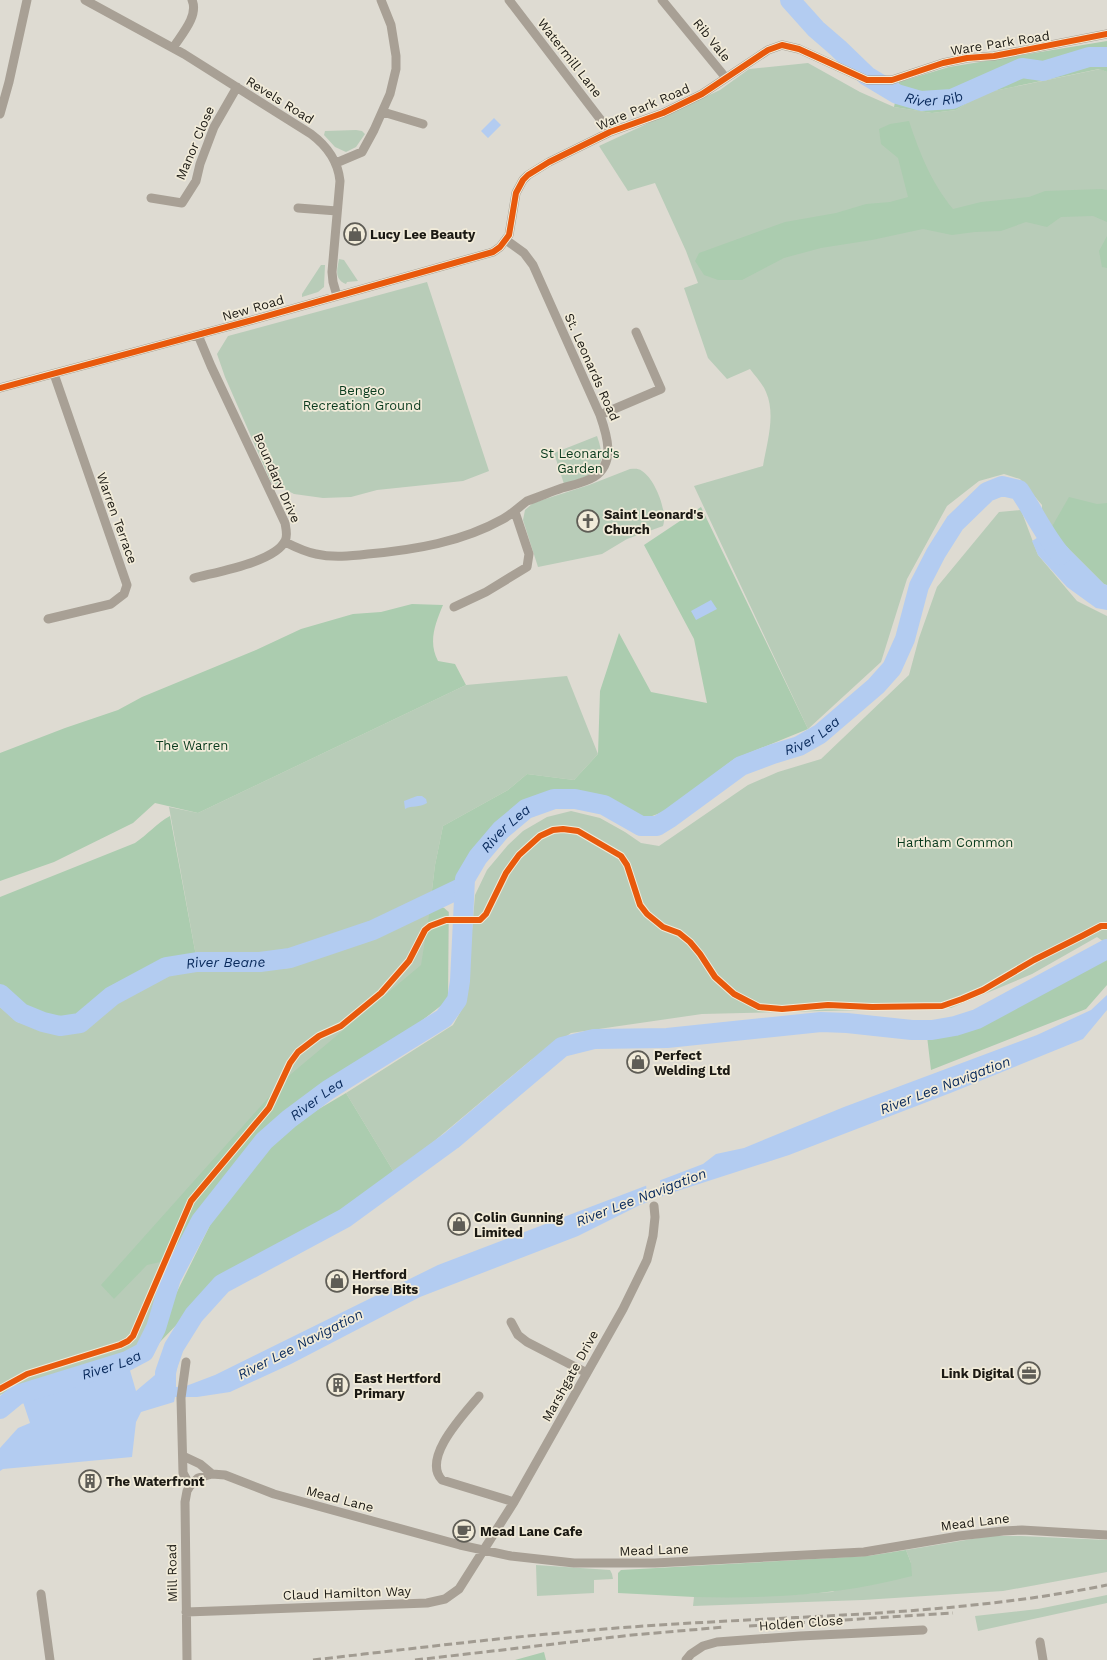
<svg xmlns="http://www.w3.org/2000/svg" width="1107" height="1660" viewBox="0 0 1107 1660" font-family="'Work Sans',sans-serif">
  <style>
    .green { fill: #b8ccb8 }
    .forest { fill: #abccaf }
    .water { fill: #b3ccf1 }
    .pier { fill: #dedbd2 }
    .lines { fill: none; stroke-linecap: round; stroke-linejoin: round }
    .river { stroke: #b3ccf1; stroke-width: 20 }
    .street { stroke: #a8a095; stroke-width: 9 }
    .rail { stroke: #a19b91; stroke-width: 3; stroke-dasharray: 8 4; stroke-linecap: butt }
    .cycleway-casing { stroke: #f1ebd9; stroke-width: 8 }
    .cycleway { stroke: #e8590c; stroke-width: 6 }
    .labels { text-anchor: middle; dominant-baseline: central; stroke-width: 3.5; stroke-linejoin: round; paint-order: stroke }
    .street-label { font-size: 13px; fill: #1b1913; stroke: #f1ebd9 }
    .poi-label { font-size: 13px; font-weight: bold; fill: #1b1913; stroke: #f1ebd9; text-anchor: start }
    .park-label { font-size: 13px; fill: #093a1d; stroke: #f1ebd9 }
    .water-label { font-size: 14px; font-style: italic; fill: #08295b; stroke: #f1ebd9 }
  </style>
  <rect width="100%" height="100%" fill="#dedbd2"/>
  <path class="green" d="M808 63 860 92 894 107 932 113 956 110 984 93 1100 69 1107 72V585L1104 584 1050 530 1042 517V505L1020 479 1004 474 979 481 947 506 907 579 881 662 808 729 694 486 763 466C767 442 776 415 766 392 763 384 755 376 750 369L727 379 708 358 684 288 698 283 686 251 655 183 628 191 599 146 720 90 749 69Z
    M356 130 362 131 365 134 356 147 346 152 335 147 324 135 325 131Z
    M339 259 344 260 358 281 347 282 346 284C334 279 337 270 339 259Z
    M321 265H325L324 287 318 292 302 297V294Z
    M427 282 489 471 463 481 377 490 351 497 323 498 294 494 271 482 225 377 217 354 228 336Z
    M597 436C610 472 593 474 564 484L554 453Z
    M630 469C634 469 638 468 642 471 655 479 668 512 663 526L627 539 602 554 538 567 523 520 525 510 533 503 589 485Z
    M1021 510 1038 555 1077 601 1107 616V944L1097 937 1032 974 951 1008 702 1014 571 1033 531 1060 395 1174 346 1093 453 1025 466 1002 475 895 487 870 508 845 523 831 547 817 571 811 600 818 625 832 641 843 659 846 748 785 778 772 821 759 909 675 919 638 937 587 999 512Z
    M567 676 598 754 574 780 527 774 508 790 443 826 435 865 431 898 356 931 291 951 275 955 196 956 169 807 198 813 466 685Z
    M437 906 444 908 449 912 448 1000 416 1025 350 1066 272 1122 242 1154 200 1212 178 1258 143 1338 131 1353 22 1384 0 1395V1007L17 1022 36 1028 79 1030 128 994 161 978 195 970 272 967 278 969 290 968 404 921Z
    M990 1536H1021L1107 1540V1572L1003 1591 863 1600 693 1606 694 1597 788 1595 832 1592 911 1563 906 1550Z
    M536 1565 610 1570 612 1574 613 1579 594 1580V1593L537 1596Z
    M1107 1595V1603L978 1631 975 1616 1038 1609Z"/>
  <path class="forest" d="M1107 41V72L1099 69 984 93 956 110 932 113 894 107 899 82 949 67Z
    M909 121C920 154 931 182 953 209L981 202 1029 197 1045 191 1102 189 1107 190V222L1093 216 1061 217 1047 227 1026 222 1001 231 975 232 952 235 923 229 872 240 821 248 784 258 742 280H718L704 275 695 261 699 253 785 222 836 213 866 204 890 202 908 197 898 158 881 144 879 129 890 124Z
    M1107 236V268L1102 267 1099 251Z
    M1069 497 1097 504 1107 503V585L1104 584 1050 530Z
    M701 507 808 729 734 759 666 811 641 820 618 807 580 794 531 799 496 823 461 883 431 898 435 865 443 826 508 790 527 774 574 780 598 754 600 691 619 633 651 692 707 703 694 639 644 545Z
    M412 604 443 605C435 624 428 642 438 661L455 664 466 685 198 813 155 803 133 823 54 862 0 881V753L65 728 118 710 142 697 256 650 301 629 353 614 381 612Z
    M170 816 196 956 163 965 111 992 84 1016 67 1022 39 1019 24 1010 0 986V897L135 843C147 835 157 823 170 816Z
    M437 906 444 908 448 912V1000L416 1025 350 1066 272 1122 242 1154 200 1212 178 1258 147 1265 114 1299 101 1285 285 1079 421 965 430 909Z
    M1107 954V985L1086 1009 931 1070 927 1036C935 1035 944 1036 952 1034 1009 1019 1055 980 1107 954Z
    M346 1093 395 1174 323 1225 221 1279 156 1346 171 1304 214 1217 270 1144 307 1116Z
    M906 1550 911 1563 912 1576C841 1595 767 1599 694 1597 669 1596 644 1594 618 1593V1573L621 1570 868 1556Z
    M544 1652 546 1660H515Z"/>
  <path class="water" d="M494 118 501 125 488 138 481 131Z
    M1050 530 1104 584 1107 585V610L1096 608 1067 587 1038 555 1032 541Z
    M711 600 717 609 696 620 691 611Z
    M417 796H422L426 799 427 803C419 808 412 805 405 809L404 801Z
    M1107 995V1010L1083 1039 953 1092 789 1155 671 1193 640 1205 578 1236 420 1297 291 1364 230 1392 197 1397H175L174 1402 141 1412 136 1422 132 1457 3 1469 0 1471V1448L18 1428 30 1423 22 1399 129 1367 136 1391 155 1375 167 1346 181 1349 176 1374V1387L186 1386 215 1375 438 1265 703 1164 716 1154 744 1148 844 1107 1037 1035 1091 1010Z"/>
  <path class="pier" d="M660 1179 662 1199 648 1204 646 1184Z"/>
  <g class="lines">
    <g class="river">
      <path id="s1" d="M790 0 816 29 838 48 867 76 897 94 921 101 952 99 1022 68 1043 71 1089 57H1107"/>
      <path id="s2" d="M0 994 21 1013 43 1022 60 1026 80 1023 112 996 166 967 197 962H260L290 958 373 930 463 887"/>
      <path d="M165 1373 174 1347 194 1315 222 1284 345 1218 452 1140 562 1047 594 1039 667 1038 821 1022 847 1023 912 1030H932L955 1026 977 1019 1107 949"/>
      <path id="s3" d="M0 1409 17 1395 127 1361 144 1352 156 1328 171 1278 201 1221 264 1141 289 1119 328 1090 444 1018 457 1000 460 981 465 879 478 857 501 830 526 809 554 799H575L604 805 641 826H657L670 818 741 766 773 754 799 746 820 734 876 686 892 668 905 639 919 586 936 553 955 523 987 492 1002 486 1019 490C1034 512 1044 535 1061 555"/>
    </g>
    <path class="street" d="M85 0 184 54 311 134C327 146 338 161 340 181L332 272 333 282 337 296
      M509 0 610 132
      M662 0 726 78
      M173 48C181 35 199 16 192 0
      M383 112 423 124
      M0 114 9 82 27 0
      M336 163 362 152 374 130 390 94 396 69V56L391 25 381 0
      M151 198 182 203 196 181 200 164 214 127 237 87
      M298 208 337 211
      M0 388 249 321 493 252 500 247 509 235 516 193 523 180 528 175 549 162 610 132 663 113 702 94 768 50 782 45 799 49 867 80H892L943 63 967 58 994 56 1107 34
      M600 415 661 389 636 332
      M285 542C295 547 305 552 316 554 333 558 351 556 368 554 414 550 462 542 503 519 512 514 519 507 527 501 539 497 550 492 562 488 572 485 584 483 594 477 616 463 607 435 600 415L533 265 524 253 506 240
      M194 578C216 572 275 562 285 541 288 536 286 529 285 523L211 366 198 335
      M454 607 486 592 527 567 529 554 515 512
      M48 619 111 604 124 594 127 585 54 374
      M511 1322 518 1335 527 1342 587 1373
      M186 1362 181 1398 183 1473 190 1486
      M479 1396C465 1413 421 1458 442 1480L514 1502
      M183 1456 200 1464 212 1474
      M41 1594 50 1660
      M186 1612 427 1603 445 1599 459 1589 514 1502 623 1309 647 1260 653 1236 655 1217 654 1206
      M1040 1642 1043 1660
      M187 1660 185 1502 187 1491 190 1486 198 1478 212 1474 225 1475 274 1494 460 1545 511 1556 574 1563H655L864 1552 959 1536 1003 1531 1022 1530 1107 1535
      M686 1660 691 1654 703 1646 717 1642 800 1636 923 1630"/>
    <path class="rail" d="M749 1626 953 1613
      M313 1660C434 1646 555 1631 676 1624 820 1615 965 1614 1107 1585
      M415 1660 632 1635 725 1627"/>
    <g class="cycleway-casing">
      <path id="cycleway" d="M0 388 249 321 493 252 500 247 509 235 516 193 523 180 528 175 549 162 610 132 663 113 702 94 768 50 782 45 799 49 867 80H892L943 63 967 58 994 56 1107 34
        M0 1389 27 1374 120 1345 128 1341 133 1336 191 1201 269 1108 290 1063 298 1052 319 1036 341 1026 381 993 409 961 425 930 430 926 446 920H480L486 914 506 873 519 855 540 836 553 830 563 829 578 831 621 856 627 865 640 905 647 914 663 927 679 933 690 942 700 954 715 977 734 994 759 1007 782 1009 828 1005 872 1007 942 1006 962 999 983 990 1034 960 1082 936 1101 926H1107"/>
    </g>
    <use href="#cycleway" class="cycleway"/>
  </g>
  <defs>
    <g id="shop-ring" transform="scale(1.15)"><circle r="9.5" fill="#f1ebd9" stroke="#5f5d56" stroke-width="1.5"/><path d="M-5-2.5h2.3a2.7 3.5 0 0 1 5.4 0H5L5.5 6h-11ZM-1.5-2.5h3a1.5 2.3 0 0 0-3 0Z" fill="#5f5d56"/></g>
    <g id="church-ring" transform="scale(1.15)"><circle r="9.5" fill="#f1ebd9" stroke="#5f5d56" stroke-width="1.5"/><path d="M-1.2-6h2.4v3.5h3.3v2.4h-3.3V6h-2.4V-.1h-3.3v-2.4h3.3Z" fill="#5f5d56"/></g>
    <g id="office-ring" transform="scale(1.15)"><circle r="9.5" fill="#f1ebd9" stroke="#5f5d56" stroke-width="1.5"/><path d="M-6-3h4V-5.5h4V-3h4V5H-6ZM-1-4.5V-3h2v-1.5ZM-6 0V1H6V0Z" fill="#5f5d56"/></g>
    <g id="building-ring" transform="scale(1.15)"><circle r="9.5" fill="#f1ebd9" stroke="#5f5d56" stroke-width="1.5"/><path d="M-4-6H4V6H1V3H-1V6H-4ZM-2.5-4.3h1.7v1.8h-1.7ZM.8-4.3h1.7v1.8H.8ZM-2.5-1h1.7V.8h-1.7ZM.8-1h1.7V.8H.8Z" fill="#5f5d56"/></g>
    <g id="cafe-ring" transform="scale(1.15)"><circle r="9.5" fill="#f1ebd9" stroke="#5f5d56" stroke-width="1.5"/><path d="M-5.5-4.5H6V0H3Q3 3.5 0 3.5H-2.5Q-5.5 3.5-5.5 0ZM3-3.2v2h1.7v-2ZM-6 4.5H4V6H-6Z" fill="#5f5d56"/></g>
  </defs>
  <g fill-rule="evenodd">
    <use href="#shop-ring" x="355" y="234"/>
    <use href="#church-ring" x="588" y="521"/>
    <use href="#shop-ring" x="638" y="1062"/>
    <use href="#shop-ring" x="459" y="1224"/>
    <use href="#shop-ring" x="337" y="1281"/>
    <use href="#office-ring" x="1029" y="1373"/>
    <use href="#building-ring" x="338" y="1385"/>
    <use href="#building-ring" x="90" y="1481"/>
    <use href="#cafe-ring" x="464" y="1531"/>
  </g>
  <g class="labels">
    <g class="street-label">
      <text transform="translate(712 40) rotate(51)">Rib Vale</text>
      <text transform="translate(1000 43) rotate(-9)">Ware Park Road</text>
      <text transform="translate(570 58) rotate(52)">Watermill Lane</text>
      <text transform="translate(280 100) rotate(32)">Revels Road</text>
      <text transform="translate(643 107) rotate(-23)">Ware Park Road</text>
      <text transform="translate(195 143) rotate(-67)">Manor Close</text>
      <text transform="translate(253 308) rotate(-16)">New Road</text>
      <text transform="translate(592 367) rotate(66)">St. Leonards Road</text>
      <text transform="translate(277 478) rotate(66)">Boundary Drive</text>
      <text transform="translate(117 518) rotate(70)">Warren Terrace</text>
      <text transform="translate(570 1376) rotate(-61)">Marshgate Drive</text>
      <text transform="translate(340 1499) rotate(15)">Mead Lane</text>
      <text transform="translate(975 1522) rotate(-7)">Mead Lane</text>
      <text transform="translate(654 1550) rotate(-2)">Mead Lane</text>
      <text transform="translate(172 1573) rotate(-91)">Mill Road</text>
      <text transform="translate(347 1593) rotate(-2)">Claud Hamilton Way</text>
      <text transform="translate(801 1623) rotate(-4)">Holden Close</text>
    </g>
    <g class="poi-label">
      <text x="370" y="234">Lucy Lee Beauty</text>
      <text x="604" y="514">Saint Leonard's<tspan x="604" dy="15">Church</tspan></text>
      <text x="654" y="1055">Perfect<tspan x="654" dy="15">Welding Ltd</tspan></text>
      <text x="474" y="1217">Colin Gunning<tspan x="474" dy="15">Limited</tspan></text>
      <text x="352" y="1274">Hertford<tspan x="352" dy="15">Horse Bits</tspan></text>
      <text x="1014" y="1373" text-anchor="end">Link Digital</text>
      <text x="354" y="1378">East Hertford<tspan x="354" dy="15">Primary</tspan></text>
      <text x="106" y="1481">The Waterfront</text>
      <text x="480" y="1531">Mead Lane Cafe</text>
    </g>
    <g class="park-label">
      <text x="362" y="390">Bengeo<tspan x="362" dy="15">Recreation Ground</tspan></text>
      <text x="580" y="453">St Leonard's<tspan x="580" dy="15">Garden</tspan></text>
      <text x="192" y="745">The Warren</text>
      <text x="955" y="842">Hartham Common</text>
    </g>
    <g class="water-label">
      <text stroke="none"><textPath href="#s1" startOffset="181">River Rib</textPath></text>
      <text stroke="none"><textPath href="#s3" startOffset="1177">River Lea</textPath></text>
      <text stroke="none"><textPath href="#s3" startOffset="829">River Lea</textPath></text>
      <text stroke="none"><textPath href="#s2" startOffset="253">River Beane</textPath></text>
      <text transform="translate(945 1085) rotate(-21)">River Lee Navigation</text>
      <text stroke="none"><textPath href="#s3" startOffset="469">River Lea</textPath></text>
      <text transform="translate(641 1197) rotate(-21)">River Lee Navigation</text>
      <text transform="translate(300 1344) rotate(-27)">River Lee Navigation</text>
      <text stroke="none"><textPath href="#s3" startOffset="121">River Lea</textPath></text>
    </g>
  </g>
</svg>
